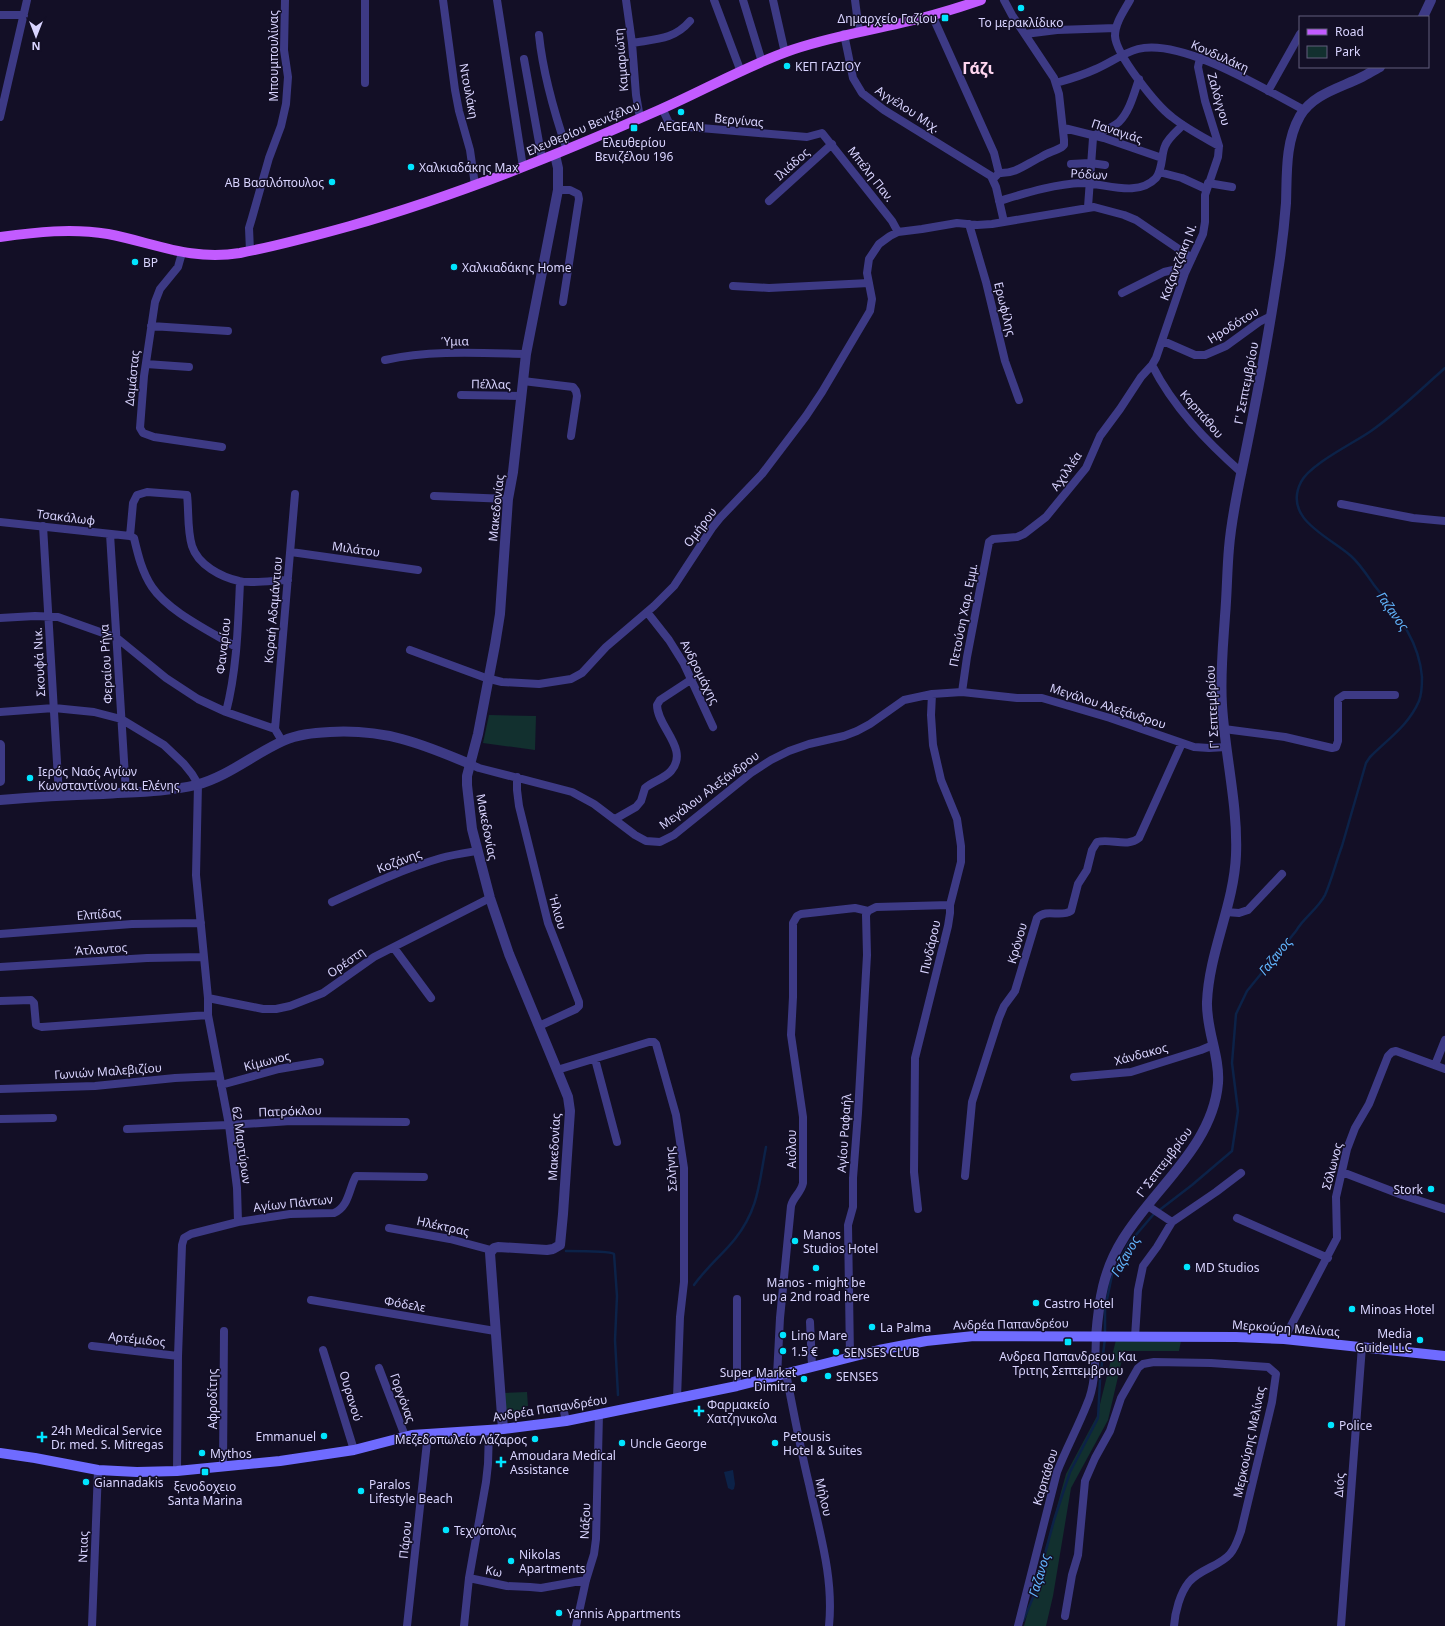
<svg xmlns="http://www.w3.org/2000/svg" width="1445" height="1626" viewBox="0 0 1445 1626" font-family="'Noto Sans',sans-serif">
  <style>
    .green { fill: #12302f }
    .water { fill: #0c2248 }
    .lines { fill: none; stroke-linecap: round; stroke-linejoin: round }
    .stream { stroke: #0c2248; stroke-width: 2.5 }
    .minor { stroke: #3d3a85; stroke-width: 8 }
    .tertiary { stroke: #3d3a85; stroke-width: 10 }
    .secondary { stroke: #6f6bff; stroke-width: 10 }
    .primary { stroke: #c25bff; stroke-width: 10 }
    .poi-dot { fill: #00e5ff; stroke: #130f26; stroke-width: 1.5 }
    .labels { text-anchor: middle; dominant-baseline: central; stroke-width: 3; stroke-linejoin: round; paint-order: stroke }
    .poi-label { font-size: 12px; fill: #d9d4ff; stroke: #130f26; text-anchor: start }
    .street-label { font-size: 12px; fill: #d9d4ff; stroke: #130f26 }
    .water-label { font-size: 13px; font-style: italic; fill: #62b6ff; stroke: #130f26 }
    .district-label { font-size: 16px; font-weight: bold; fill: #ffd6f0; stroke: #130f26 }
  </style>
  <rect width="100%" height="100%" fill="#130f26"/>
  <path class="green" d="M489 715 536 716 535 750 483 743Z
    M1116 1340 1181 1341 1179 1351H1124L1108 1420 1071 1488 1053 1596 1046 1626H1024L1066 1474 1097 1416Z
    M527 1392 528 1406H526L527 1413 505 1417 502 1393Z"/>
  <path class="water" d="M733 1470 735 1484 734 1489 732 1490 728 1488 724 1472Z"/>
  <g class="lines">
    <path class="stream" d="M566 1251C575 1251 610 1251 614 1254L617 1296 615 1340 618 1395
      M694 1285C706 1268 722 1255 735 1239 759 1209 759 1182 766 1147
      M1105 1333V1309L1112 1275 1129 1243 1153 1215 1192 1185 1232 1151 1238 1111 1232 1063 1236 1014 1247 991 1296 931C1303 918 1318 909 1325 895 1332 879 1336 862 1342 846 1350 818 1358 791 1366 763L1370 757C1389 738 1408 726 1419 701 1422 694 1422 684 1422 677 1419 639 1396 613 1374 585 1367 575 1360 564 1351 556 1330 537 1282 519 1301 482 1310 464 1354 443 1371 431 1398 412 1421 389 1445 368
      M1023 1621 1034 1595 1054 1520 1070 1472 1098 1418 1100 1380 1105 1338"/>
    <path class="minor" d="M365 0V83
      M443 0 455 90 459 111 470 150 475 185
      M497 0 523 167
      M626 0 632 43 636 95 640 118
      M714 0 741 72
      M743 0 762 62
      M773 0 785 53
      M855 0 859 31
      M0 15H24
      M932 15 994 153 999 173 995 177
      M844 34 853 78 862 93 884 110 991 176 996 187 1004 222
      M1025 34 1057 30 1116 28
      M539 35C543 74 554 112 567 150
      M632 43C655 39 674 40 690 21
      M1200 58 1198 67 1205 101 1219 146
      M524 59 542 159
      M1056 83C1070 79 1083 75 1096 69 1110 63 1123 53 1138 49 1182 38 1264 89 1304 110
      M1268 91 1300 34
      M662 108 669 123 677 126 807 137 822 133 892 221 898 232
      M0 117 27 0
      M1064 128 1104 138 1162 158
      M1071 164 1090 163 1105 165
      M1159 172 1182 178 1206 189
      M999 173C1016 174 1026 164 1041 157 1047 153 1055 151 1062 147L1064 145V140L1059 94 1054 78 1012 15 1004 0
      M1208 183 1232 187
      M558 190H570L578 194 579 199 563 302
      M769 201 832 144
      M999 201C1026 193 1054 184 1082 183 1105 183 1137 198 1156 178 1163 169 1161 155 1165 146 1168 138 1177 131 1183 125
      M1088 207 1093 138 1095 135C1103 131 1112 128 1119 122 1130 111 1134 93 1139 79
      M969 224 986 282 1005 361 1019 400
      M250 251 249 228 252 218 269 158 281 126 286 104 288 77 284 50 285 0
      M182 253 178 267 160 289 155 302 144 376 140 428 143 433 154 437 222 447
      M733 286 769 288 869 283
      M1122 293 1164 272 1173 270 1185 273
      M151 326 228 331
      M1163 341 1195 355H1205L1226 346 1259 322 1271 316
      M385 360C431 350 479 353 526 354
      M146 364 189 367
      M1152 365C1173 407 1207 442 1242 473
      M523 381 573 387 576 391 577 396 571 436
      M461 395 521 396
      M434 496 508 499
      M1341 504 1413 518 1445 521
      M0 522 130 536
      M43 526 59 796
      M110 534 126 793
      M130 536 133 503 137 495 147 492 187 495C189 511 187 530 192 546 198 565 221 577 239 581 249 584 277 580 288 580
      M130 536 134 538C138 555 142 572 152 587 169 612 210 631 236 647
      M291 552 418 570
      M647 612 669 640 684 664 713 727
      M0 618 35 616 58 617 117 638 166 678 198 699 226 712 275 729 282 741
      M410 650 486 678 502 682 539 684 571 679 582 673 606 647 654 606 674 586 712 528 720 518 762 474 806 416 822 392 870 311 872 299 867 273 869 259 879 244 890 236 898 232 922 229 957 223 977 225 992 224 1094 207 1124 215 1136 220 1192 258
      M962 692 967 657 989 542 993 539 1017 537 1024 534 1046 517 1086 468 1100 436 1120 409 1141 377 1152 365 1156 358 1185 273 1203 234 1205 222V195L1218 157 1219 146C1203 137 1187 129 1172 117 1157 106 1116 55 1115 36 1115 23 1124 11 1130 0
      M0 712 54 708 94 712 121 719 164 745 184 764 192 774 198 784 196 875 208 998V1015L229 1125 237 1188 238 1222 191 1234 184 1238 182 1245 178 1356 177 1471
      M226 712C237 670 238 625 240 582
      M275 729 295 494
      M1224 729 1285 737 1332 748 1336 747 1338 741V699L1344 695H1395
      M470 764 479 768 572 792 594 804 635 835 646 841 660 842 674 835 751 773 771 760 789 751 809 744 844 736 857 731 870 724 904 700 932 694 962 692 1017 698H1042L1110 718 1194 747 1209 748 1226 747
      M517 777V790L519 806 548 923 579 1002V1006L576 1009 539 1026
      M615 819 636 807 641 801 645 788C653 781 664 779 671 771 690 749 657 727 657 705L660 700 692 679
      M332 902C367 886 403 869 441 858 452 855 465 853 477 851
      M868 911 876 907 950 905
      M1226 912 1239 913 1248 910 1282 874
      M0 934 132 924 201 923
      M394 948 431 998
      M0 967 147 958 204 957
      M208 998 263 1009H276L290 1006 323 993 374 957 490 898
      M0 1001 31 1000 34 1003 36 1025 42 1027 208 1015
      M595 1059 617 1142
      M1435 1065 1445 1040
      M557 1070 649 1042H654L656 1044 676 1115 684 1168V1282L680 1317 677 1398
      M1074 1077 1131 1072 1201 1050 1213 1045
      M221 1085 279 1069 320 1062
      M0 1089 95 1086 175 1078 218 1076
      M0 1119 53 1118
      M127 1129 229 1125 291 1121 406 1122
      M1342 1172 1402 1195 1445 1209
      M965 1176 972 1102 999 1018 1004 1006 1015 991 1037 918C1047 908 1060 918 1071 911L1078 884 1087 870 1092 850 1097 842C1111 838 1127 848 1139 838L1182 743
      M1148 1206 1172 1222
      M918 1209 914 1172 915 1058 948 926 950 913V905L961 862V846L957 819 941 780 933 745 931 715 932 694
      M1237 1218 1328 1258
      M238 1222 290 1214 334 1213C349 1207 349 1188 356 1176L424 1177
      M389 1228 450 1239 491 1250
      M737 1299V1386
      M311 1300 495 1331
      M810 1322 812 1366
      M1135 1337 1138 1290 1143 1266 1157 1247 1172 1222 1216 1192 1241 1173
      M1284 1339 1337 1238 1336 1197 1347 1149 1355 1128 1369 1104 1388 1056 1392 1052 1396 1051 1445 1069
      M92 1346 178 1356
      M323 1350 354 1450
      M850 1357 848 1225 853 1207V1178L858 1113 867 955 866 915 868 911
      M379 1368 405 1436
      M786 1373C793 1410 800 1447 809 1484 819 1531 834 1577 829 1626
      M777 1376 780 1318 791 1206C793 1197 801 1193 803 1183V1117L791 1035 793 997V923L797 916 801 914 855 908 868 911
      M563 1407 566 1421
      M223 1467 224 1331
      M469 1578 507 1586 530 1587 541 1588 586 1580
      M1065 1616 1072 1575 1078 1555 1085 1481 1095 1458 1110 1431 1121 1398 1138 1368 1143 1364 1154 1362 1211 1363 1268 1367 1276 1374 1272 1402 1241 1531C1238 1539 1236 1547 1230 1554 1220 1566 1200 1569 1189 1582 1180 1593 1175 1612 1174 1626
      M92 1626 98 1470
      M407 1626 428 1433
      M464 1626 469 1578 486 1482 488 1464 489 1430
      M576 1626 586 1580 594 1554 596 1539 599 1414
      M1018 1626 1057 1472C1066 1449 1078 1427 1087 1404 1096 1384 1095 1358 1096 1337
      M1341 1626 1362 1346"/>
    <path class="tertiary" d="M1423 17 1431 0
      M0 745V781
      M0 800C34 797 69 795 103 794 134 792 166 792 196 785 227 777 254 754 283 741 298 734 314 733 330 732 385 729 420 743 470 764
      M1096 1337C1099 1300 1103 1271 1123 1239 1153 1189 1213 1146 1218 1083 1220 1056 1206 1030 1207 1002 1209 952 1234 905 1236 855 1238 805 1225 755 1222 705 1220 675 1223 646 1225 616 1227 593 1227 570 1229 548 1232 511 1241 476 1248 440 1259 386 1269 332 1277 278 1281 253 1284 229 1286 203 1287 175 1285 142 1300 116 1313 94 1340 88 1362 77 1368 74 1374 70 1380 67
      M503 1429 490 1253 494 1248 498 1247 547 1250 553 1249 560 1245 563 1214 570 1111 568 1097 557 1070 509 954 490 898 472 829 467 785V776L478 734 495 645 500 614 508 499 513 472 526 354 558 190V168L555 155"/>
    <path class="secondary" d="M0 1453 35 1458 98 1470 137 1472 177 1471 280 1461 354 1450 412 1435 503 1429 566 1421 737 1386 879 1350 926 1341 974 1336 1236 1337 1284 1339 1445 1356"/>
    <path class="primary" d="M0 237C36 232 72 228 108 234 155 243 190 261 240 253 277 246 314 236 350 226 456 196 559 154 659 110 702 91 743 68 786 52 824 38 863 32 901 23 928 17 955 9 981 0"/>
  </g>
  <g class="poi-dot">
    <circle cx="1021" cy="8" r="4"/>
    <rect x="941" y="14" width="8" height="8" rx="2"/>
    <circle cx="787" cy="66" r="4"/>
    <circle cx="681" cy="112" r="4"/>
    <rect x="630" y="124" width="8" height="8" rx="2"/>
    <circle cx="411" cy="167" r="4"/>
    <circle cx="332" cy="182" r="4"/>
    <circle cx="135" cy="262" r="4"/>
    <circle cx="454" cy="267" r="4"/>
    <circle cx="30" cy="778" r="4"/>
    <circle cx="1431" cy="1189" r="4"/>
    <circle cx="795" cy="1241" r="4"/>
    <circle cx="1187" cy="1267" r="4"/>
    <circle cx="816" cy="1268" r="4"/>
    <circle cx="1036" cy="1303" r="4"/>
    <circle cx="1352" cy="1309" r="4"/>
    <circle cx="872" cy="1327" r="4"/>
    <circle cx="783" cy="1335" r="4"/>
    <circle cx="1420" cy="1340" r="4"/>
    <rect x="1064" y="1338" width="8" height="8" rx="2"/>
    <circle cx="783" cy="1351" r="4"/>
    <circle cx="836" cy="1352" r="4"/>
    <circle cx="828" cy="1376" r="4"/>
    <circle cx="804" cy="1379" r="4"/>
    <path d="M697 1405h4v4h4v4h-4v4h-4v-4h-4v-4h4z"/>
    <circle cx="1331" cy="1425" r="4"/>
    <circle cx="324" cy="1436" r="4"/>
    <path d="M40 1431h4v4h4v4h-4v4h-4v-4h-4v-4h4z"/>
    <circle cx="535" cy="1439" r="4"/>
    <circle cx="622" cy="1443" r="4"/>
    <circle cx="775" cy="1443" r="4"/>
    <circle cx="202" cy="1453" r="4"/>
    <path d="M499 1456h4v4h4v4h-4v4h-4v-4h-4v-4h4z"/>
    <rect x="201" y="1468" width="8" height="8" rx="2"/>
    <circle cx="86" cy="1482" r="4"/>
    <circle cx="361" cy="1491" r="4"/>
    <circle cx="446" cy="1530" r="4"/>
    <circle cx="511" cy="1561" r="4"/>
    <circle cx="559" cy="1613" r="4"/>
  </g>
  <g class="labels">
    <g class="poi-label">
      <text x="937" y="18" text-anchor="end">Δημαρχείο Γαζίου</text>
      <text x="1021" y="22" text-anchor="middle">Το μερακλίδικο</text>
      <text x="795" y="66">ΚΕΠ ΓΑΖΙΟΥ</text>
      <text x="681" y="126" text-anchor="middle">AEGEAN</text>
      <text x="634" y="142" text-anchor="middle">Ελευθερίου<tspan x="634" dy="14">Βενιζέλου 196</tspan></text>
      <text x="419" y="167">Χαλκιαδάκης Max</text>
      <text x="324" y="182" text-anchor="end">ΑΒ Βασιλόπουλος</text>
      <text x="143" y="262">BP</text>
      <text x="462" y="267">Χαλκιαδάκης Home</text>
      <text x="38" y="771">Ιερός Ναός Αγίων<tspan x="38" dy="14">Κωνσταντίνου και Ελένης</tspan></text>
      <text x="1423" y="1189" text-anchor="end">Stork</text>
      <text x="803" y="1234">Manos<tspan x="803" dy="14">Studios Hotel</tspan></text>
      <text x="1195" y="1267">MD Studios</text>
      <text x="816" y="1282" text-anchor="middle">Manos - might be<tspan x="816" dy="14">up a 2nd road here</tspan></text>
      <text x="1044" y="1303">Castro Hotel</text>
      <text x="1360" y="1309">Minoas Hotel</text>
      <text x="880" y="1327">La Palma</text>
      <text x="1412" y="1333" text-anchor="end">Media<tspan x="1412" dy="14">Guide LLC</tspan></text>
      <text x="791" y="1335">Lino Mare</text>
      <text x="791" y="1351">1.5 €</text>
      <text x="844" y="1352">SENSES CLUB</text>
      <text x="1068" y="1356" text-anchor="middle">Ανδρεα Παπανδρεου Και<tspan x="1068" dy="14">Τριτης Σεπτεμβριου</tspan></text>
      <text x="796" y="1372" text-anchor="end">Super Market<tspan x="796" dy="14">Dimitra</tspan></text>
      <text x="836" y="1376">SENSES</text>
      <text x="707" y="1404">Φαρμακείο<tspan x="707" dy="14">Χατζηνικολα</tspan></text>
      <text x="1339" y="1425">Police</text>
      <text x="51" y="1430">24h Medical Service<tspan x="51" dy="14">Dr. med. S. Mitregas</tspan></text>
      <text x="316" y="1436" text-anchor="end">Emmanuel</text>
      <text x="783" y="1436">Petousis<tspan x="783" dy="14">Hotel &amp; Suites</tspan></text>
      <text x="527" y="1439" text-anchor="end">Μεζεδοπωλείο Λάζαρος</text>
      <text x="630" y="1443">Uncle George</text>
      <text x="210" y="1453">Mythos</text>
      <text x="510" y="1455">Amoudara Medical<tspan x="510" dy="14">Assistance</tspan></text>
      <text x="94" y="1482">Giannadakis</text>
      <text x="369" y="1484">Paralos<tspan x="369" dy="14">Lifestyle Beach</tspan></text>
      <text x="205" y="1486" text-anchor="middle">ξενοδοχειο<tspan x="205" dy="14">Santa Marina</tspan></text>
      <text x="454" y="1530">Τεχνόπολις</text>
      <text x="519" y="1554">Nikolas<tspan x="519" dy="14">Apartments</tspan></text>
      <text x="567" y="1613">Yannis Appartments</text>
    </g>
    <g class="street-label">
      <text transform="translate(273 56) rotate(-90)">Μπουμπουλίνας</text>
      <text transform="translate(1220 56) rotate(24)">Κονδυλάκη</text>
      <text transform="translate(621 60) rotate(-95)">Καμαριώτη</text>
      <text transform="translate(469 91) rotate(79)">Ντουλάκη</text>
      <text transform="translate(1219 99) rotate(74)">Ζαλόγγου</text>
      <text transform="translate(908 109) rotate(33)">Αγγέλου Μιχ.</text>
      <text transform="translate(739 120) rotate(5)">Βεργίνας</text>
      <text transform="translate(583 128) rotate(-23)">Ελευθερίου Βενιζέλου</text>
      <text transform="translate(1117 131) rotate(18)">Παναγιάς</text>
      <text transform="translate(792 164) rotate(-42)">Ιλιάδος</text>
      <text transform="translate(871 174) rotate(52)">Μπέλη Παν.</text>
      <text transform="translate(1089 174) rotate(3)">Ρόδων</text>
      <text transform="translate(1178 262) rotate(-69)">Καζαντζάκη Ν.</text>
      <text transform="translate(1005 309) rotate(76)">Ερωφίλης</text>
      <text transform="translate(1233 325) rotate(-32)">Ηροδότου</text>
      <text transform="translate(455 341) rotate(-1)">Ύμια</text>
      <text transform="translate(132 378) rotate(-84)">Δαμάστας</text>
      <text transform="translate(1246 383) rotate(-79)">Γ' Σεπτεμβρίου</text>
      <text transform="translate(491 384) rotate(1)">Πέλλας</text>
      <text transform="translate(1202 414) rotate(49)">Καρπάθου</text>
      <text transform="translate(1066 471) rotate(-55)">Αχιλλέα</text>
      <text transform="translate(496 508) rotate(-84)">Μακεδονίας</text>
      <text transform="translate(66 517) rotate(7)">Τσακάλωφ</text>
      <text transform="translate(700 527) rotate(-53)">Ομήρου</text>
      <text transform="translate(356 549) rotate(8)">Μιλάτου</text>
      <text transform="translate(273 610) rotate(-85)">Κοραή Αδαμάντιου</text>
      <text transform="translate(963 615) rotate(-79)">Πετούση Χαρ. Εμμ.</text>
      <text transform="translate(223 646) rotate(-84)">Φαναρίου</text>
      <text transform="translate(39 662) rotate(-93)">Σκουφά Νικ.</text>
      <text transform="translate(106 664) rotate(-93)">Φεραίου Ρήγα</text>
      <text transform="translate(700 672) rotate(63)">Ανδρομάχης</text>
      <text transform="translate(1108 706) rotate(18)">Μεγάλου Αλεξάνδρου</text>
      <text transform="translate(1212 707) rotate(-93)">Γ' Σεπτεμβρίου</text>
      <text transform="translate(709 790) rotate(-37)">Μεγάλου Αλεξάνδρου</text>
      <text transform="translate(487 827) rotate(79)">Μακεδονίας</text>
      <text transform="translate(399 861) rotate(-21)">Κοζάνης</text>
      <text transform="translate(558 912) rotate(74)">Ήλιου</text>
      <text transform="translate(99 914) rotate(-4)">Ελπίδας</text>
      <text transform="translate(1017 943) rotate(-74)">Κρόνου</text>
      <text transform="translate(930 947) rotate(-77)">Πινδάρου</text>
      <text transform="translate(101 949) rotate(-4)">Άτλαντος</text>
      <text transform="translate(346 962) rotate(-35)">Ορέστη</text>
      <text transform="translate(1141 1054) rotate(-15)">Χάνδακος</text>
      <text transform="translate(267 1061) rotate(-14)">Κίμωνος</text>
      <text transform="translate(108 1071) rotate(-4)">Γωνιών Μαλεβιζίου</text>
      <text transform="translate(290 1111) rotate(-2)">Πατρόκλου</text>
      <text transform="translate(844 1133) rotate(-86)">Αγίου Ραφαήλ</text>
      <text transform="translate(242 1145) rotate(82)">62 Μαρτύρων</text>
      <text transform="translate(554 1147) rotate(-87)">Μακεδονίας</text>
      <text transform="translate(791 1149) rotate(-90)">Αιόλου</text>
      <text transform="translate(1164 1162) rotate(-53)">Γ' Σεπτεμβρίου</text>
      <text transform="translate(1332 1166) rotate(-75)">Σόλωνος</text>
      <text transform="translate(671 1169) rotate(-94)">Σελήνης</text>
      <text transform="translate(293 1203) rotate(-6)">Αγίων Πάντων</text>
      <text transform="translate(443 1226) rotate(12)">Ηλέκτρας</text>
      <text transform="translate(405 1304) rotate(10)">Φόδελε</text>
      <text transform="translate(1011 1324) rotate(-1)">Ανδρέα Παπανδρέου</text>
      <text transform="translate(1286 1328) rotate(4)">Μερκούρη Μελίνας</text>
      <text transform="translate(137 1339) rotate(6)">Αρτέμιδος</text>
      <text transform="translate(351 1396) rotate(73)">Ουρανού</text>
      <text transform="translate(403 1398) rotate(70)">Γοργόνας</text>
      <text transform="translate(212 1399) rotate(-90)">Αφροδίτης</text>
      <text transform="translate(550 1408) rotate(-9)">Ανδρέα Παπανδρέου</text>
      <text transform="translate(1249 1442) rotate(-78)">Μερκούρης Μελίνας</text>
      <text transform="translate(1045 1477) rotate(-73)">Καρπάθου</text>
      <text transform="translate(1339 1485) rotate(-86)">Διός</text>
      <text transform="translate(824 1497) rotate(77)">Μήλου</text>
      <text transform="translate(585 1521) rotate(-87)">Νάξου</text>
      <text transform="translate(405 1540) rotate(-84)">Πάρου</text>
      <text transform="translate(83 1547) rotate(-88)">Ντιας</text>
      <text transform="translate(494 1571) rotate(11)">Κω</text>
    </g>
    <g class="water-label">
      <text transform="translate(1393 611) rotate(54)">Γαζανος</text>
      <text transform="translate(1275 956) rotate(-51)">Γαζανος</text>
      <text transform="translate(1125 1256) rotate(-60)">Γαζανος</text>
      <text transform="translate(1039 1575) rotate(-73)">Γαζανος</text>
    </g>
    <g class="district-label">
      <text x="978" y="68">Γάζι</text>
    </g>
  </g>
  <rect x="1299" y="16" width="130" height="52" fill="#130f26" stroke="#625e7d"/>
  <rect x="1307" y="29" width="20" height="6" fill="#c25bff" stroke="#625e7d"/>
  <text x="1335" y="36" font-size="12" fill="#d9d4ff">Road</text>
  <rect x="1307" y="46" width="20" height="12" fill="#12302f" stroke="#625e7d"/>
  <text x="1335" y="56" font-size="12" fill="#d9d4ff">Park</text>
  <g transform="translate(36 36) rotate(180)" stroke="#130f26" stroke-width="3" paint-order="stroke">
  <path d="M0-3L7 15L0 10L-7 15Z" fill="#d9d4ff"/>
  <text y="-6" font-size="11" font-weight="bold" text-anchor="middle" fill="#d9d4ff">N</text>
  </g>
</svg>
